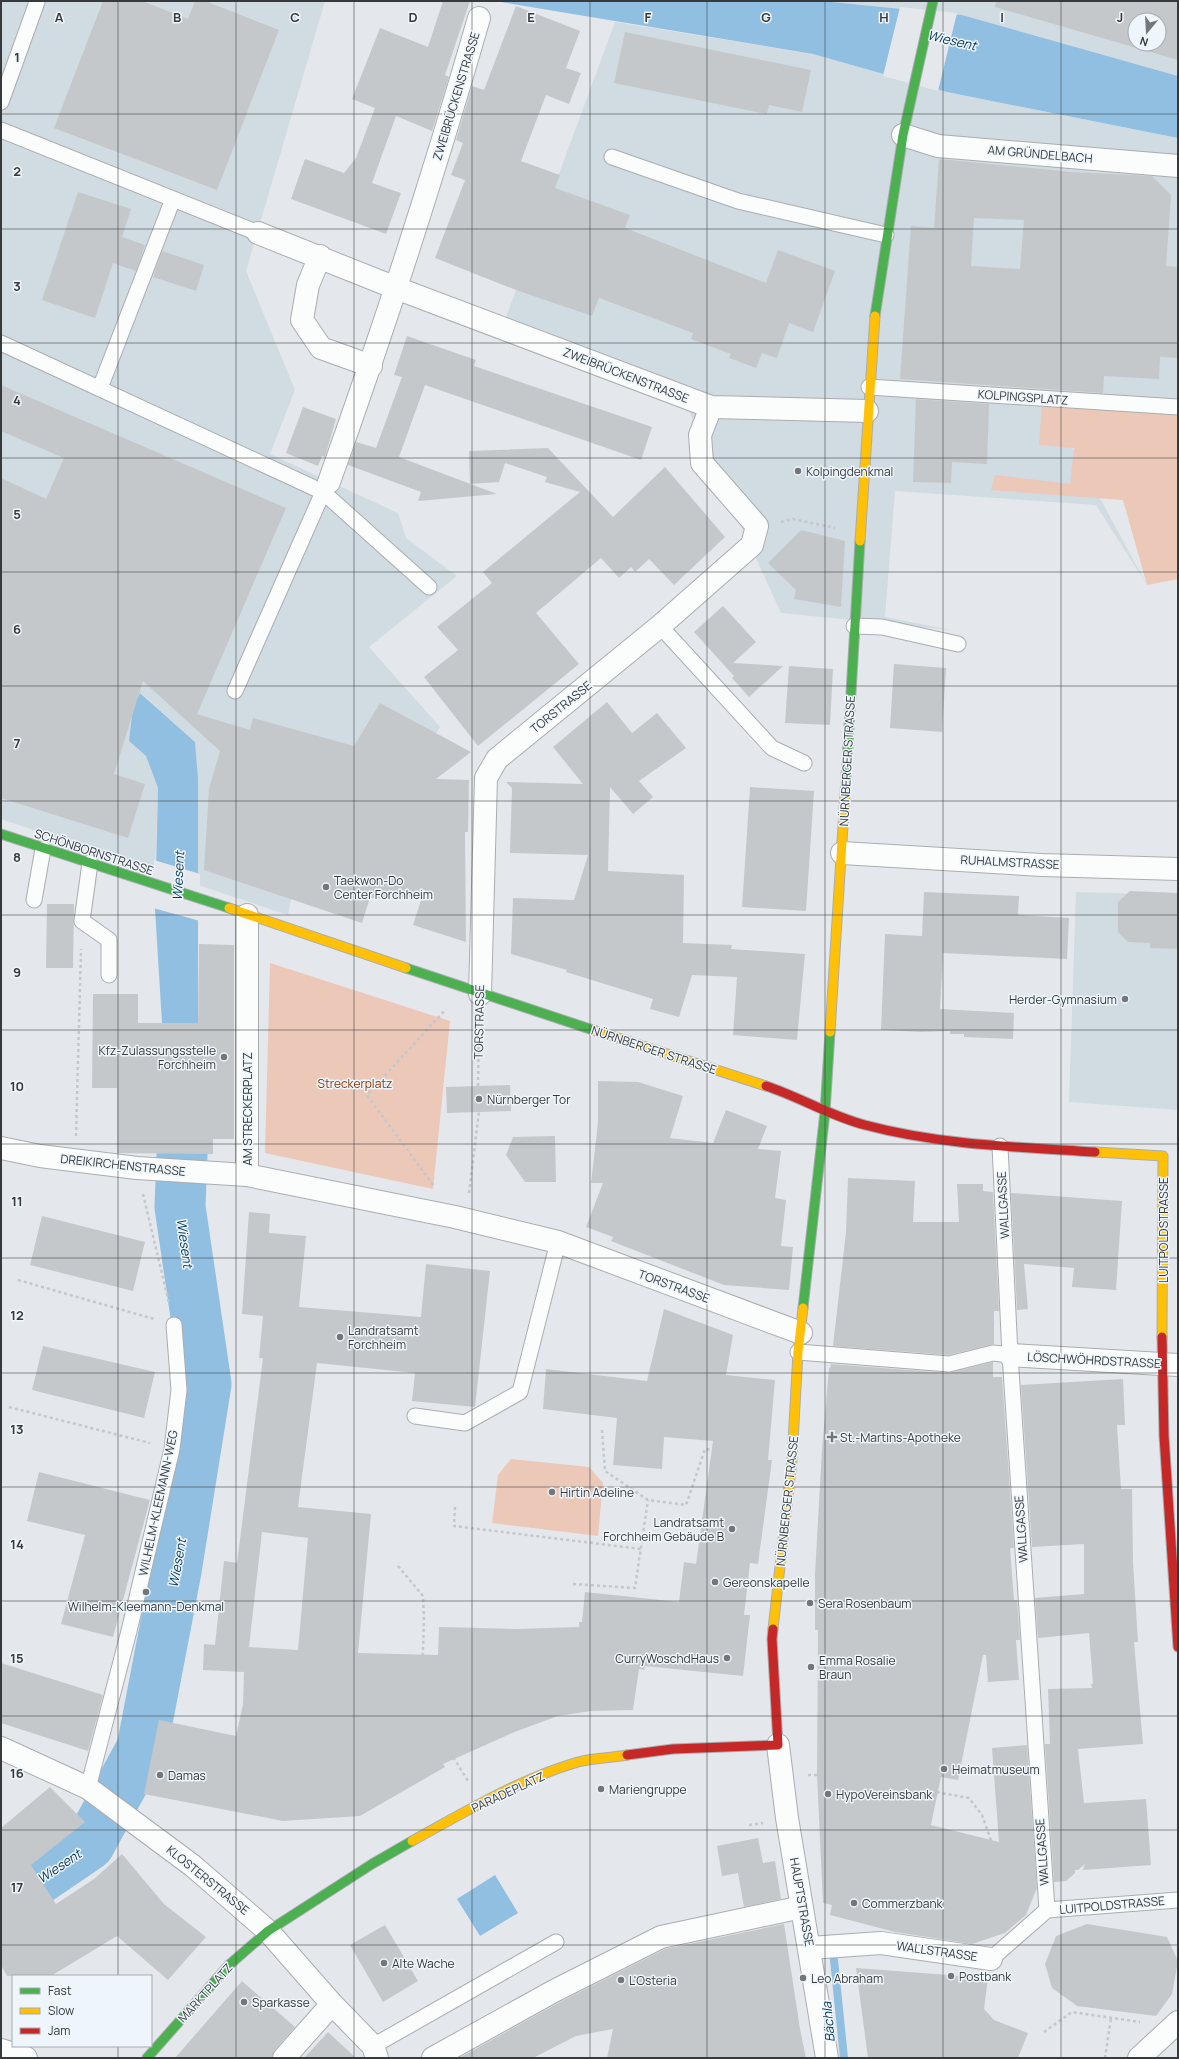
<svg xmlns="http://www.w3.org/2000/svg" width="1179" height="2059" viewBox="0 0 1179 2059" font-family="Manrope,sans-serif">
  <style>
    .built { fill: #d1dbe2; fill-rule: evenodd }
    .green { fill: #ecc8b9 }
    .water { fill: #91bfe1 }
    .pier { fill: #e4e8ec }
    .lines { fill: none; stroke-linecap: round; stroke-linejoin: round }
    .stream { stroke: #91bfe1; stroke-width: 8 }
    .river { stroke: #91bfe1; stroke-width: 51 }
    .building { fill: #c5c8cb; fill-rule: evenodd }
    .lane-casing { stroke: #aaadb0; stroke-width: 17 }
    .street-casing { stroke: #aaadb0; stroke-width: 24 }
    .fast-casing { stroke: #aaadb0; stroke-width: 11 }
    .slow-casing { stroke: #aaadb0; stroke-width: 11 }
    .jam-casing { stroke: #aaadb0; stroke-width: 11 }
    .path { stroke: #c5c7c8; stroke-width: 2.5; stroke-dasharray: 3 3; stroke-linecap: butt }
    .lane { stroke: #fbfcfc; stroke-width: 15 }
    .street { stroke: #fbfcfc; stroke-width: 22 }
    .fast { stroke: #4caf50; stroke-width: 9 }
    .slow { stroke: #ffc107; stroke-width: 9 }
    .jam { stroke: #c62828; stroke-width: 9 }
    .grid { fill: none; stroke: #373a3c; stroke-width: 1; stroke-opacity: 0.55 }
    .poi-dot { fill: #74777a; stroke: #eef6fc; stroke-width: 1.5 }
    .labels { text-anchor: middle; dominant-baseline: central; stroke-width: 3; stroke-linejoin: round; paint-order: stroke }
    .street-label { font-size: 12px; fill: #373a3c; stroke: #eef6fc }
    .poi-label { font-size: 12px; fill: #373a3c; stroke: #eef6fc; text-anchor: start }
    .park-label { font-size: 12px; fill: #8a3706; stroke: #eef6fc }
    .water-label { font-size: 13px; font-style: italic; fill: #003453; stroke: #eef6fc }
    .grid-label { font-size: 13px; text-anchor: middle; font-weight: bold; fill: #373a3c; stroke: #eef6fc; stroke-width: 3; stroke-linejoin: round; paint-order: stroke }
  </style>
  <rect width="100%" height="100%" fill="#e4e8ec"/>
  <path class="built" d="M1 1H325L246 271 295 390 270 454 398 513 406 538 457 576 369 647 440 727 381 825 309 804 288 915 198 885V778L195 742 141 693 133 706 129 741 146 756 158 788 155 871 1 819Z
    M822 1H1178V76L962 15ZM1135 20H1159V44H1135Z
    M615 22 813 54 947 92 1178 138V407L1044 395 1147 585 1096 505 895 491 885 617 951 630 781 613 680 392 502 328Z
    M1076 892 1178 895V1110L1069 1102Z"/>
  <path class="green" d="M1042 403 1178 415V579L1147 585 1123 500 991 490 995 475 1070 484 1074 448 1039 445Z
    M270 963 450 1021 433 1189 265 1153Z
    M511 1459 589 1467 603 1483 598 1536 492 1523 498 1475Z"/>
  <path class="water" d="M495 1H822L962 15 1178 76V138L947 92 813 54Z
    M140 693 195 742 198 778V1064H162V1023L155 909 158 788 146 756 129 741 133 706Z
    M495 1875 518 1913 480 1936 457 1899Z"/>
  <path class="pier" d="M900 7 957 13 938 91 883 76Z
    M154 860 200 874V921L153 908Z"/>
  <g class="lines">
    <path class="stream" d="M834 1960 844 2058"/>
    <path class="river" d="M1 1915 17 1894 89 1845 142 1748 176 1571 206 1384 180 1207 182 1154"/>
  </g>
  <path class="building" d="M103 1H142L188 19 195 1H205L279 30 217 190 54 128Z
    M443 1H470L445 75 449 77 432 131 396 116 372 183 401 193 386 234 291 199 305 159 344 173 356 158 375 108 352 99 380 28 428 47Z
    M996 1H1178V60L995 7ZM1135 20H1159V44H1135Z
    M516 6 580 31 566 68 581 73 569 104 546 95 521 161 560 175 555 188 630 215 625 228 766 283 778 250 835 271 813 332 789 323 777 358 762 353 756 368 729 358 731 354 691 339 693 333 599 298 592 316 516 290 435 258 465 180 451 175 463 143 456 140 472 86 484 90Z
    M625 32 811 70 802 112 769 105 767 114 614 83Z
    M939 159 1072 172 1152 176 1171 195 1166 266 1178 267V358L1160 357 1159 379 1104 376 1103 393 900 379 911 226 934 228ZM974 218 1024 220 1020 269 971 266Z
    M78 192 131 209 122 237 145 245 136 271 113 263 95 318 42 300Z
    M162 251 204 265 196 291 153 277Z
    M407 336 476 360 474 366 652 427 641 460 425 385 399 457 497 494 418 501 421 492 348 465 356 442 376 448 402 377 394 375Z
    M1 385 286 508 197 714 250 730 253 718 354 746 380 703 471 752 436 779 469 780 468 832H465L466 942 413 925 422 897 370 898 362 923 204 870 209 789 220 751 143 681 114 774 145 784 128 838 1 798V478L46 499 64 458 1 431Z
    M916 399 989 404 987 464 952 462 951 483 913 482Z
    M303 407 336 419 325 457 322 456 318 466 286 453Z
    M548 448 613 517 665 467 725 537 674 585 649 559 635 572 631 567 619 578 601 558 536 613 579 664 478 746 424 677 458 650 437 627 492 583 483 572 580 492 545 482 547 477 505 463 499 482 470 484 469 451Z
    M801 530 845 541 841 607 794 599 796 590 768 563Z
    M723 606 756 642 733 663 783 666 749 697 732 678 734 676 694 632Z
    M894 664 946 668 942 732 890 728Z
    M789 666 833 669 830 725 785 723Z
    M607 702 632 733 657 713 686 748 639 781 653 797 633 814 610 787 608 871 684 875 683 943 732 945 731 949 805 954 797 1040 733 1035 737 977 692 975 679 1017 650 1009 653 999 566 972 567 970 511 954 513 898 574 900 588 855 510 853 512 788 506 782 583 784 553 747Z
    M750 787 814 791 806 911 742 907Z
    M1130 891 1178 893V949L1150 948V943L1128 942 1118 932V902Z
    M924 892 1019 896 1018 915 1069 918 1067 959 943 953 940 1009 1014 1013 1013 1039 964 1037V1034H950V1031L921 1032 881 1030 885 934 922 936Z
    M47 904H74L73 968H46Z
    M199 944 234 945V1139H213V1154L117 1153V1088H92L93 994H138V1023H198Z
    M598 1081 638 1082 683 1096 670 1138 713 1143 726 1110 767 1126 758 1149 781 1151 775 1198 786 1200 781 1246 793 1247 789 1290 724 1285 611 1241 613 1237 586 1227 603 1183H591L598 1123Z
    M510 1085 511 1111 447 1113 446 1087Z
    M555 1136 556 1182H525L506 1155 513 1137Z
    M848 1178 915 1181 913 1222H959L957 1184H983V1191L993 1192 999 1311H994V1344L948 1355 833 1346 846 1232Z
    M1011 1193 1122 1201 1116 1290 1072 1287 1074 1268 1024 1264 1028 1309 1017 1310Z
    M249 1212 270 1214 269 1233 306 1236 299 1307 421 1317 426 1264 490 1271 475 1407 412 1401 415 1373 317 1363 298 1507 371 1514 358 1653 438 1655 439 1627 515 1629 579 1627V1622H582L585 1592 679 1602 684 1562 696 1564 713 1441 664 1437 662 1469 613 1465 617 1418 543 1409 546 1369 647 1381 664 1309 733 1335 726 1375 775 1380 768 1460H772L758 1564 750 1563 744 1615H750L743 1676 645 1666 644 1670 639 1669 633 1710 591 1711 558 1716 512 1733 443 1764 445 1767 360 1816 283 1821 144 1794 159 1720 236 1736 243 1704 244 1672 203 1670 204 1644 215 1645 224 1561 237 1563 263 1358H259L263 1316 242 1314ZM262 1532 308 1538 298 1650 249 1647Z
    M42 1216 145 1242 133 1291 30 1265Z
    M43 1346 155 1372 144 1418 32 1390Z
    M993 1362V1377H1002L1014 1548H1010L1014 1600H1017L1020 1640H1016L1019 1680 988 1682 986 1655H983L958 1780 941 1777 931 1825 999 1842 992 1748 1027 1745 1037 1888 1026 1915 1005 1933 972 1944 895 1932 830 1915 832 1905 823 1903 817 1775 818 1630H815V1574L822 1449 829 1368H830L831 1364 949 1373Z
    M1123 1379 1125 1425H1117L1121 1489H1132L1133 1562 1138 1642H1134L1143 1744 1078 1749 1084 1803 1146 1799 1151 1865 1083 1870 1085 1864 1078 1870H1075V1873L1066 1881 1054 1882 1045 1744H1050L1048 1689 1092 1688 1091 1684H1093L1089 1633 1038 1638 1035 1598 1084 1594V1544L1032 1547 1021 1385Z
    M39 1472 150 1500 113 1637 61 1624 85 1535 27 1521Z
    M1 1663 103 1695 88 1751 1 1723Z
    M50 1787 85 1822 31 1865 56 1904 94 1879 122 1854 164 1904 206 1937 168 1980 117 1936 51 1976H7L1 1965V1828Z
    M758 1838 763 1863 775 1861 781 1899 744 1907 738 1873 722 1876 717 1846Z
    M784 1924 800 2029 806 2058H607L613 2029 576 2036 533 2058H459L560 2002 665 1949Z
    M1087 1924 1167 1937 1178 1961 1172 1994 1156 2016 1077 2006 1052 1988 1045 1964 1056 1936Z
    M385 1925 418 1981 383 2002 350 1945Z
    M856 1968 988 1978 984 2009 994 2020 1028 2033 1018 2058H868Z
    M242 1981 295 2027 275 2050 272 2058H175Z
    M328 2032 356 2058H304Z"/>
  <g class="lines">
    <g class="lane-casing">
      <path id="lane" d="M1 102 37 2
        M1 130 258 233
        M612 157 738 201 886 235
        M1 343 323 492 329 482
        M869 387 1178 407
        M100 388 173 199
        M660 626 772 748 804 763
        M854 626 882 627 958 644
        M235 691 323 492 429 587
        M90 863 82 921 109 940V975
        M34 900 43 849
        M1000 1146 1010 1355 1047 1910
        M798 1352 949 1364 993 1353 1010 1355
        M415 1416 465 1423 520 1392 558 1242
        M88 1788 129 1631 172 1449 179 1390 174 1325
        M1047 1910 1178 1900
        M991 1959 1047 1910
        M373 2046 556 1942"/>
    </g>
    <g class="street-casing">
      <path id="street" d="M903 135 938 146 1178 166
        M258 233 396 288 711 407 867 411
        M320 256 308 285 302 320 321 348 371 366
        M329 482C384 329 434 174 479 18
        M842 853 1042 865 1178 869
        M480 994 486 778 497 759 660 626 752 545 757 526 702 463 700 435 711 407
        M1 1148 40 1156 137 1168 247 1175 455 1217 558 1242 801 1333
        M247 1175V915
        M1010 1355 1178 1365
        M778 1745 787 1818 827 2058
        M1 1748 88 1788 193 1866 268 1931 332 2004 373 2046 377 2058
        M810 1948 881 1943 991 1959
        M1 2050 26 2058
        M284 2058 332 2004
        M433 2058 554 1991 661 1937 802 1907
        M1139 2058 1178 2022"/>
    </g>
    <g class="fast-casing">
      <path id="fast" d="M875 316 903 135 933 1
        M845 794 860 541
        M1 834 229 908
        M406 968 596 1031
        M803 1308 825 1112 830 1032
        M147 2058 229 1965 268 1931 372 1864 412 1841"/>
    </g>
    <g class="slow-casing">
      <path id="slow" d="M860 541 875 316
        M229 908 406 968
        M596 1031 766 1086
        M830 1032 845 794
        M1095 1152 1163 1156 1162 1337
        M773 1629 792 1460 798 1352 803 1308
        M412 1841C465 1812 519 1779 578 1762 593 1758 611 1758 627 1755"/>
    </g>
    <g class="jam-casing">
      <path id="jam" d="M766 1086C800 1097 830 1116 865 1125 940 1145 1018 1147 1095 1152
        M1162 1337 1164 1436 1178 1647
        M627 1755 673 1749 778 1745 772 1639 773 1629"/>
    </g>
    <path class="path" d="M781 522 793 519 835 528
      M478 1086 479 1021
      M76 1136 81 949
      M433 1185 367 1095 446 1009
      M469 1193 479 1112
      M143 1194 169 1303
      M18 1280 154 1319
      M9 1407 150 1443
      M602 1430 605 1471 648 1500 686 1505 705 1449 767 1456
      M455 1507 454 1526 641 1549
      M398 1566 423 1596 424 1621 421 1706 468 1781
      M573 1584 635 1588 648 1500
      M808 1775H817
      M860 1778 969 1798 982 1815 994 1849 999 1855 1022 1857
      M749 1825 763 1823
      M1044 2032 1072 2012 1140 2022
      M1105 2058 1111 2018"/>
    <use href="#lane" class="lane"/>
    <use href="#street" class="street"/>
    <use href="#fast" class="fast"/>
    <use href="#slow" class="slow"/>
    <use href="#jam" class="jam"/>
  </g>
  <path class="grid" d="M118 1V1976M236 1V2058M354 1V2058M472 1V2058M590 1V2058M707 1V2058M825 1V2058M943 1V2058M1061 1V2058M1 114H1178M1 229H1178M1 343H1178M1 458H1178M1 572H1178M1 686H1178M1 801H1178M1 915H1178M1 1030H1178M1 1144H1178M1 1258H1178M1 1373H1178M1 1487H1178M1 1601H1178M1 1716H1178M1 1830H1178M1 1945H1178M118 2046V2058"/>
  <g class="poi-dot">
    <circle cx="798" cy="471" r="4"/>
    <circle cx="326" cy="887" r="4"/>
    <circle cx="1125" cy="999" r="4"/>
    <circle cx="224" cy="1057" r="4"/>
    <circle cx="479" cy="1099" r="4"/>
    <circle cx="340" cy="1337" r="4"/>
    <path d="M830 1431h4v4h4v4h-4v4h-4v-4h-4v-4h4z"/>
    <circle cx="552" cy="1492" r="4"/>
    <circle cx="732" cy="1529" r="4"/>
    <circle cx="715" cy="1582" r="4"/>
    <circle cx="146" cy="1592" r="4"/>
    <circle cx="810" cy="1603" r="4"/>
    <circle cx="727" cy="1658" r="4"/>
    <circle cx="811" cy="1667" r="4"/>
    <circle cx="944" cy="1769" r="4"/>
    <circle cx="160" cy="1775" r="4"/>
    <circle cx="601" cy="1789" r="4"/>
    <circle cx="828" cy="1794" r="4"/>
    <circle cx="854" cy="1903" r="4"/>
    <circle cx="384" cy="1963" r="4"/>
    <circle cx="951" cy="1976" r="4"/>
    <circle cx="803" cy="1978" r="4"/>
    <circle cx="621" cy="1980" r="4"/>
    <circle cx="244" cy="2002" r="4"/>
  </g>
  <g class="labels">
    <g class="street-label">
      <text transform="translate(456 96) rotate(-73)">ZWEIBRÜCKENSTRASSE</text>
      <text transform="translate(1040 154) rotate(5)">AM GRÜNDELBACH</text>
      <text transform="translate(626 375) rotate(21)">ZWEIBRÜCKENSTRASSE</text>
      <text transform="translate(1023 397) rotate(4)">KOLPINGSPLATZ</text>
      <text transform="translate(561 707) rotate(-39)">TORSTRASSE</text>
      <text transform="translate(847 761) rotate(-87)">NÜRNBERGER STRASSE</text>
      <text transform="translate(94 852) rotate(18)">SCHÖNBORNSTRASSE</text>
      <text transform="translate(1010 862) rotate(3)">RUHALMSTRASSE</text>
      <text transform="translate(479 1022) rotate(-89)">TORSTRASSE</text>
      <text transform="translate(654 1050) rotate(18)">NÜRNBERGER STRASSE</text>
      <text transform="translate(247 1109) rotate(-90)">AM STRECKERPLATZ</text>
      <text transform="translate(123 1165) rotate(6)">DREIKIRCHENSTRASSE</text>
      <text transform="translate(1003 1205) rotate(-93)">WALLGASSE</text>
      <text transform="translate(1163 1230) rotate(-90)">LUITPOLDSTRASSE</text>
      <text transform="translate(674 1286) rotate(20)">TORSTRASSE</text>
      <text transform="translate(1094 1360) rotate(3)">LÖSCHWÖHRDSTRASSE</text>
      <text transform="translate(787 1501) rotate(-84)">NÜRNBERGER STRASSE</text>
      <text transform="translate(158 1503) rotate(-78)">WILHELM-KLEEMANN-WEG</text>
      <text transform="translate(1021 1529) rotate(-94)">WALLGASSE</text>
      <text transform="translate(508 1792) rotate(-25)">PARADEPLATZ</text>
      <text transform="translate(1042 1852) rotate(-94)">WALLGASSE</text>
      <text transform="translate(208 1880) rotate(39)">KLOSTERSTRASSE</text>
      <text transform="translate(802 1902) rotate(80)">HAUPTSTRASSE</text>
      <text transform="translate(1112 1905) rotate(-5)">LUITPOLDSTRASSE</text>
      <text transform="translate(937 1951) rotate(8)">WALLSTRASSE</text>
      <text transform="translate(205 1993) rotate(-48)">MARKTPLATZ</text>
    </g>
    <g class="poi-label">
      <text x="806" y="471">Kolpingdenkmal</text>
      <text x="334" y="880">Taekwon-Do<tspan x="334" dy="14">Center Forchheim</tspan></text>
      <text x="1117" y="999" text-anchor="end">Herder-Gymnasium</text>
      <text x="216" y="1050" text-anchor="end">Kfz-Zulassungsstelle<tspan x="216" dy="14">Forchheim</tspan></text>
      <text x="487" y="1099">Nürnberger Tor</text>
      <text x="348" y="1330">Landratsamt<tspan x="348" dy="14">Forchheim</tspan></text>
      <text x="840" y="1437">St.-Martins-Apotheke</text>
      <text x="560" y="1492">Hirtin Adeline</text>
      <text x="724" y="1522" text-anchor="end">Landratsamt<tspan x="724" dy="14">Forchheim Gebäude B</tspan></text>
      <text x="723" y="1582">Gereonskapelle</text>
      <text x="818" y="1603">Sera Rosenbaum</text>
      <text x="146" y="1606" text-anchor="middle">Wilhelm-Kleemann-Denkmal</text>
      <text x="719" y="1658" text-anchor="end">CurryWoschdHaus</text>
      <text x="819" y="1660">Emma Rosalie<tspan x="819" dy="14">Braun</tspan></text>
      <text x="952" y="1769">Heimatmuseum</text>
      <text x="168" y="1775">Damas</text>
      <text x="609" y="1789">Mariengruppe</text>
      <text x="836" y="1794">HypoVereinsbank</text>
      <text x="862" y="1903">Commerzbank</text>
      <text x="392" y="1963">Alte Wache</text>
      <text x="959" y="1976">Postbank</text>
      <text x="811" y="1978">Leo Abraham</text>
      <text x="629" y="1980">L'Osteria</text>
      <text x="252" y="2002">Sparkasse</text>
    </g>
    <g class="park-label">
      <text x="355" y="1083">Streckerplatz</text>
    </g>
    <g class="water-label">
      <text transform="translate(952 40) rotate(13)">Wiesent</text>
      <text transform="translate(178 876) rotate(-87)">Wiesent</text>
      <text transform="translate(185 1243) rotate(82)">Wiesent</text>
      <text transform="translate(177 1563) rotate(-80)">Wiesent</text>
      <text transform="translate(59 1866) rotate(-34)">Wiesent</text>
      <text transform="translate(828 2022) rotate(-95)">Bächla</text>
    </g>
  </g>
  <g class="grid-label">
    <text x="59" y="22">A</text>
    <text x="177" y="22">B</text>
    <text x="295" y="22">C</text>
    <text x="413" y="22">D</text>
    <text x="531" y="22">E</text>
    <text x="648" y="22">F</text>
    <text x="766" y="22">G</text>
    <text x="884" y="22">H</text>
    <text x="1002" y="22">I</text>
    <text x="1120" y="22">J</text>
    <text x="17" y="62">1</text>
    <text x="17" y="176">2</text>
    <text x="17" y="291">3</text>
    <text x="17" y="405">4</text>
    <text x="17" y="519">5</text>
    <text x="17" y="634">6</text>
    <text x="17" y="748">7</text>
    <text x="17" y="862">8</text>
    <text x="17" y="977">9</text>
    <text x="17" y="1091">10</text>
    <text x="17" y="1206">11</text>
    <text x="17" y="1320">12</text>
    <text x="17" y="1434">13</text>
    <text x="17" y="1549">14</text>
    <text x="17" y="1663">15</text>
    <text x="17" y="1778">16</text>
    <text x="17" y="1892">17</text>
  </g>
  <rect width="1179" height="2059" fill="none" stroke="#373a3c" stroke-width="4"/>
  <rect x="12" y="1975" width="140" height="72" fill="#eef6fc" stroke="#a5abaf"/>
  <rect x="20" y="1988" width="20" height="6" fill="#4caf50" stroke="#a5abaf"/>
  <text x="48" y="1995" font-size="12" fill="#373a3c">Fast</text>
  <rect x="20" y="2008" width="20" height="6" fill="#ffc107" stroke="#a5abaf"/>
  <text x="48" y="2015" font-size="12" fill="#373a3c">Slow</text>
  <rect x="20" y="2028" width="20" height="6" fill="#c62828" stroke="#a5abaf"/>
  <text x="48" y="2035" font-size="12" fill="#373a3c">Jam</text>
  <g transform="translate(1147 32) rotate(198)"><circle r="19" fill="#eef6fc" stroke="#a5abaf"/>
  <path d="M0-3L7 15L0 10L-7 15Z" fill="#74777a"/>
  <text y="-6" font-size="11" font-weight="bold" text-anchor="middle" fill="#373a3c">N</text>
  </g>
</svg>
